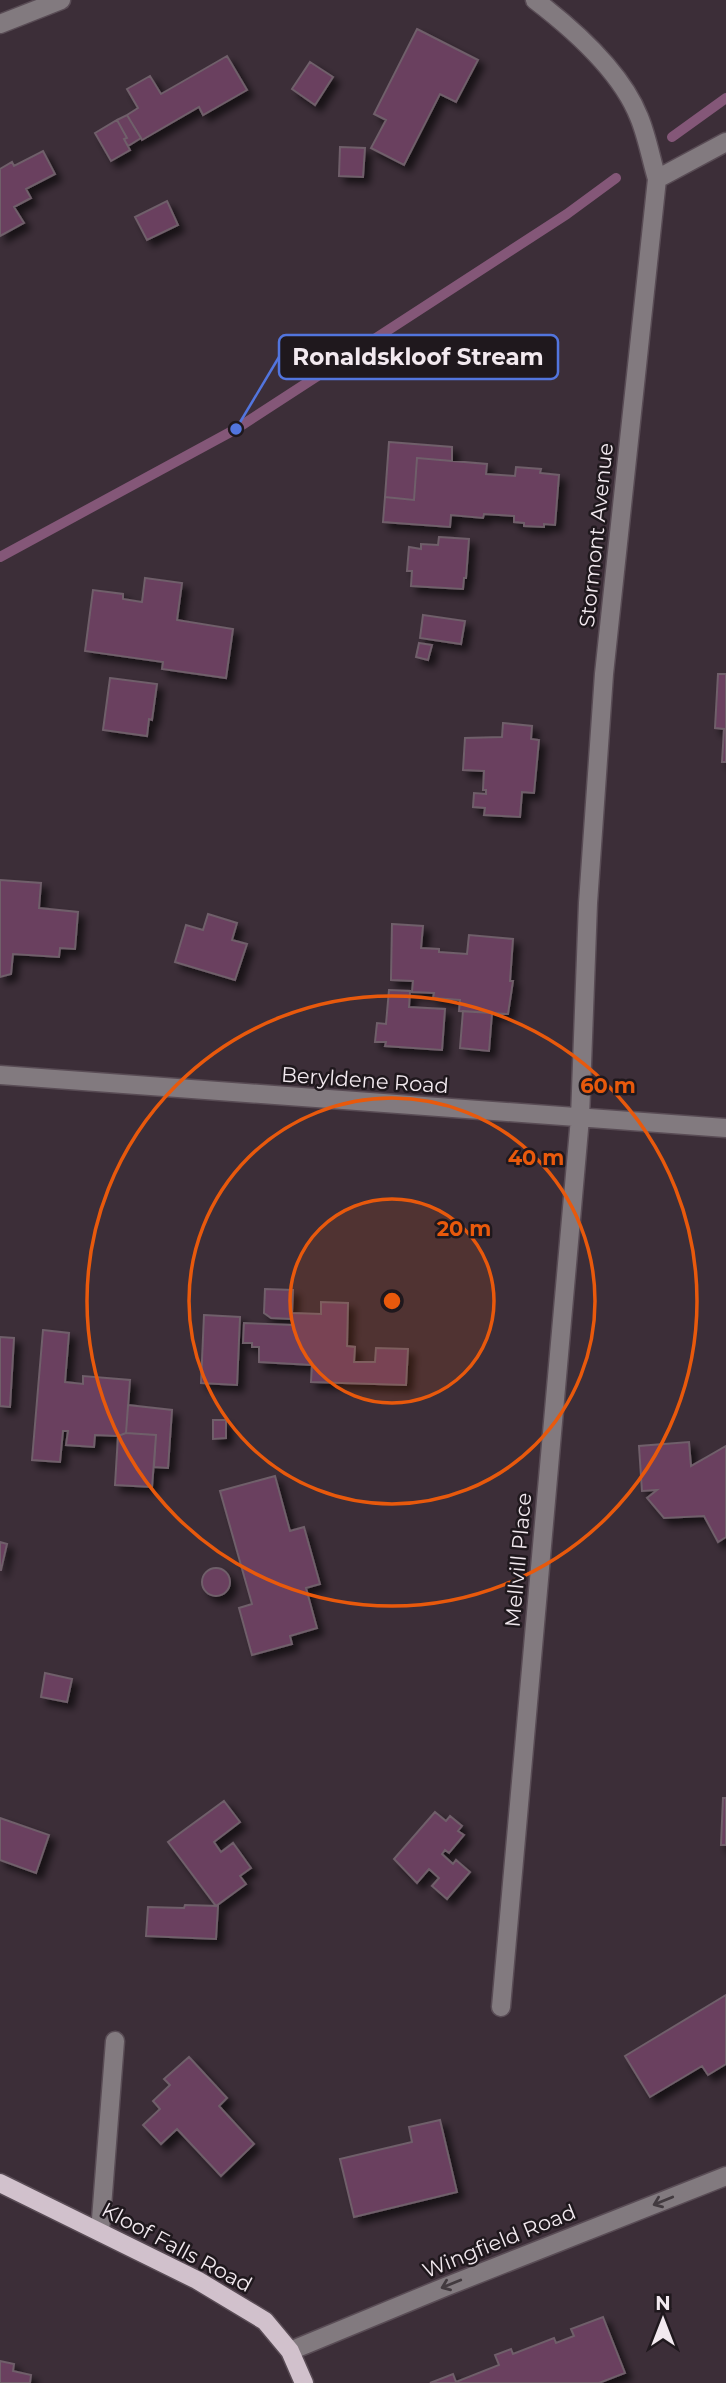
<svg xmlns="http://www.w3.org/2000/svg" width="726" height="2383" viewBox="0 0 726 2383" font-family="Montserrat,sans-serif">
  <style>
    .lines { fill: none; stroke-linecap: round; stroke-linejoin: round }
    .stream { stroke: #845778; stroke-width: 10 }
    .building { fill: #6a3f5f; stroke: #6f5f6a; stroke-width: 2; filter: url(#shadow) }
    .minor-casing { stroke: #594c55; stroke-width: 21 }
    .major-casing { stroke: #594c55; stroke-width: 21 }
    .minor { stroke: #827a7f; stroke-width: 18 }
    .major { stroke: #d1c1cc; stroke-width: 18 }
    .oneway { stroke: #423a3f }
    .ring { fill: none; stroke: #e8590c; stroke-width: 3.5 }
    .labels { text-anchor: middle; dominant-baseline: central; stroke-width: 5; stroke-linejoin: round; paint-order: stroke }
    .street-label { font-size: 21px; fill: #f2e9ef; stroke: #1f181d }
    .centre { fill: #e8590c; stroke: #1f181d; stroke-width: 3.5 }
    .ring-label { font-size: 21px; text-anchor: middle; font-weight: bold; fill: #e8590c; stroke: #1f181d; stroke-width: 5; stroke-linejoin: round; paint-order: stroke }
    .leader { fill: none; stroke: #5275de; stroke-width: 2.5 }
    .callout-dot { fill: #5275de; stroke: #1f181d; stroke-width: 2.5 }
    .callout { fill: #1f181d; stroke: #5275de; stroke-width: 2.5 }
    .callout-label { font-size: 23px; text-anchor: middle; font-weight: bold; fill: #f2e9ef }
  </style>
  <defs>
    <filter id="shadow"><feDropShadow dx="6" dy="6" stdDeviation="3.5" flood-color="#0009"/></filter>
  </defs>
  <rect width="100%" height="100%" fill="#3c2e38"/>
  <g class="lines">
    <path class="stream" d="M672 137 726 98
      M0 557 236 429 567 214 616 178"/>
  </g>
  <path class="building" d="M417 29 478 60 456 102 440 94 404 165 371 148 386 120 374 114Z
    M227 56 247 90 203 115 199 107 142 140 127 115 138 108 127 89 150 76 161 94Z
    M310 62 333 77 315 105 292 89Z
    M127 115 141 138 128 146 124 139 127 138 117 120Z
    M117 120 127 138 124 139 130 150 111 161 95 133Z
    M340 147 365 148 363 177 339 176Z
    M43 151 55 174 26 189 31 198 14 207 24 223 0 236V169L12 162 14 166Z
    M167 201 178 225 147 240 135 217Z
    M389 442 452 447V461L417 458 414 500 385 497Z
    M417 458 487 464 486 474 515 476 516 467 541 469 540 473 559 475 555 525 544 524V527L524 526V523L514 522V516L484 514 483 518 451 515 450 527 383 522 385 497 414 500Z
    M439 537 469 539 466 578H464L463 589 411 586 412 571H407L409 547 421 549V544L438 545Z
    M145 578 182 583 177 620 233 629 226 678 162 669 163 662 85 651 93 590 123 594V599L142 602Z
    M423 615 465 621 461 644 420 638Z
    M419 643 432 645 428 660 416 657Z
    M718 674H726V762H722L724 729 715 728Z
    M110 678 157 684 152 720 149 719 147 736 103 730Z
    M503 723 532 726 531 739 539 740 534 793 522 792 520 817 484 815 485 808 473 807 474 793 486 794V790H483L484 771 463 770 465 738 502 737Z
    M0 880 41 883 39 908 78 912 75 949 60 948 59 957 13 954 11 974 0 977Z
    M208 914 237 923 232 940 247 944 235 980 175 962 186 925 203 930Z
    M392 924 423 926 421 948 439 949V952L467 954 469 935 513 939 510 981H513L508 1014 459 1011 460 1000 433 998 434 993 412 992 413 981 391 980Z
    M389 990 410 991 409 1007 445 1009 442 1050 385 1046 386 1042H375L377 1023 386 1024Z
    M463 1011 492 1013 489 1051 460 1048Z
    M265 1289 293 1290 292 1313 321 1314V1302L348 1303 347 1346 355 1347 354 1362H375L376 1348 408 1349 406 1385 311 1382 312 1365 259 1362V1347H252V1343H243L244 1323 292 1325V1319L271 1318 264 1313Z
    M204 1315 240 1317 237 1385 201 1383Z
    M43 1330 69 1333 65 1382 83 1384V1376L130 1380 126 1433 118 1436 95 1435 94 1447 66 1445 68 1431H63L60 1462 32 1460Z
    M0 1337 14 1338 10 1407 0 1406Z
    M128 1405 172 1410 168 1468 154 1467 156 1435 126 1433Z
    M213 1420H226V1438L213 1439Z
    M126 1433 156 1435 152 1487 115 1485 118 1436Z
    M689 1442 691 1466 726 1446V1537L718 1542 704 1516 664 1518 647 1498 657 1490 642 1491 639 1446Z
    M275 1476 290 1531 304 1527 320 1584 306 1588 317 1628 290 1636 292 1644 252 1655 239 1608 252 1604 220 1491Z
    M0 1542 7 1544 1 1570H0Z
    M202 1582a14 14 0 1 1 28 0a14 14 0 1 1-28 0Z
    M45 1673 72 1679 67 1702 41 1697Z
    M723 1798H726V1845H721Z
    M224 1801 240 1822 214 1842 221 1852 233 1843 251 1868 240 1876 246 1884 216 1906 168 1842Z
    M435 1812 446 1821 450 1816 462 1826 458 1831 464 1835 449 1853 445 1850 442 1854 453 1864 456 1860 470 1872 447 1899 432 1886 439 1878 429 1869 417 1883 394 1859Z
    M0 1818 49 1835 36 1873 0 1860Z
    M185 1905 218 1906 216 1939 146 1936 148 1907 184 1908Z
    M726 1995V2064L708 2075 702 2066 650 2097 625 2056Z
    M189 2057 227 2098 219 2106 254 2144 221 2176 177 2129 161 2144 143 2125 160 2109 153 2101 170 2085 164 2079Z
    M440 2120 457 2192 354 2217 340 2159 412 2142 409 2127Z
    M603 2317 625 2373 599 2383H430L453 2374 456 2382 499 2365 495 2355 511 2349 513 2354 554 2338 556 2343 574 2336 571 2329Z
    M0 2361 14 2364 13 2371 31 2375 30 2383H0Z"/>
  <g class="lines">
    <g class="minor-casing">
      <path id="minor" d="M0 24 61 0
        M657 179 726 142
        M0 1075 726 1128
        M501 2007 580 1118 588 903 604 674 657 179C651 159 647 136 639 117 621 71 573 29 535 0
        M100 2232 115 2041
        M290 2351 445 2287 726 2176"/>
    </g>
    <g class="major-casing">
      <path id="major" d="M0 2183 197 2280 265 2321 290 2351 304 2383"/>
    </g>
    <use href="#minor" class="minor"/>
    <use href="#major" class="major"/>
  </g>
  <defs><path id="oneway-shaft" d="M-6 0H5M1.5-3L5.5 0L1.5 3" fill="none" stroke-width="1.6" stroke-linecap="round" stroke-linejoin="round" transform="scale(1.75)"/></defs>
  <g class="oneway">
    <use href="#oneway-shaft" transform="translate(663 2201) rotate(158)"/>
    <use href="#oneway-shaft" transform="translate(451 2284) rotate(158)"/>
  </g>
  <circle cx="392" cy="1301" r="102" fill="#e8590c" fill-opacity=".12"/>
  <g class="ring">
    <circle cx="392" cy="1301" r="102"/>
    <circle cx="392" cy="1301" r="203"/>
    <circle cx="392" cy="1301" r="305"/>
  </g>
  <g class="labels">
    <g class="street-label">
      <text transform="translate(596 535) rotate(-84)">Stormont Avenue</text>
      <text transform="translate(365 1080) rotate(4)">Beryldene Road</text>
      <text transform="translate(518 1560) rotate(-85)">Mellvill Place</text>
      <text transform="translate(499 2241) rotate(-22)">Wingfield Road</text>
      <text transform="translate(177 2247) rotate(28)">Kloof Falls Road</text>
    </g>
  </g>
  <circle cx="392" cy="1301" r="10" class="centre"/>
  <g class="ring-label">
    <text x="608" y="1093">60 m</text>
    <text x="536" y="1165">40 m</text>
    <text x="464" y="1236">20 m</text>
  </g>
  <path class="leader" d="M236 429L279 357"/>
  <circle class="callout-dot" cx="236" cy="429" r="7"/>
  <rect class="callout" x="279" y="335" width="279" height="44" rx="7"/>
  <g class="callout-label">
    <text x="418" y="365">Ronaldskloof Stream</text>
  </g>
  <g transform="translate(663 2320)" stroke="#1f181d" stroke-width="5" paint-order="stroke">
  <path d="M0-5L12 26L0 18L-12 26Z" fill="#f2e9ef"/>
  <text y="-10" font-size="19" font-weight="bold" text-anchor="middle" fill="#f2e9ef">N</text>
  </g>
</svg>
